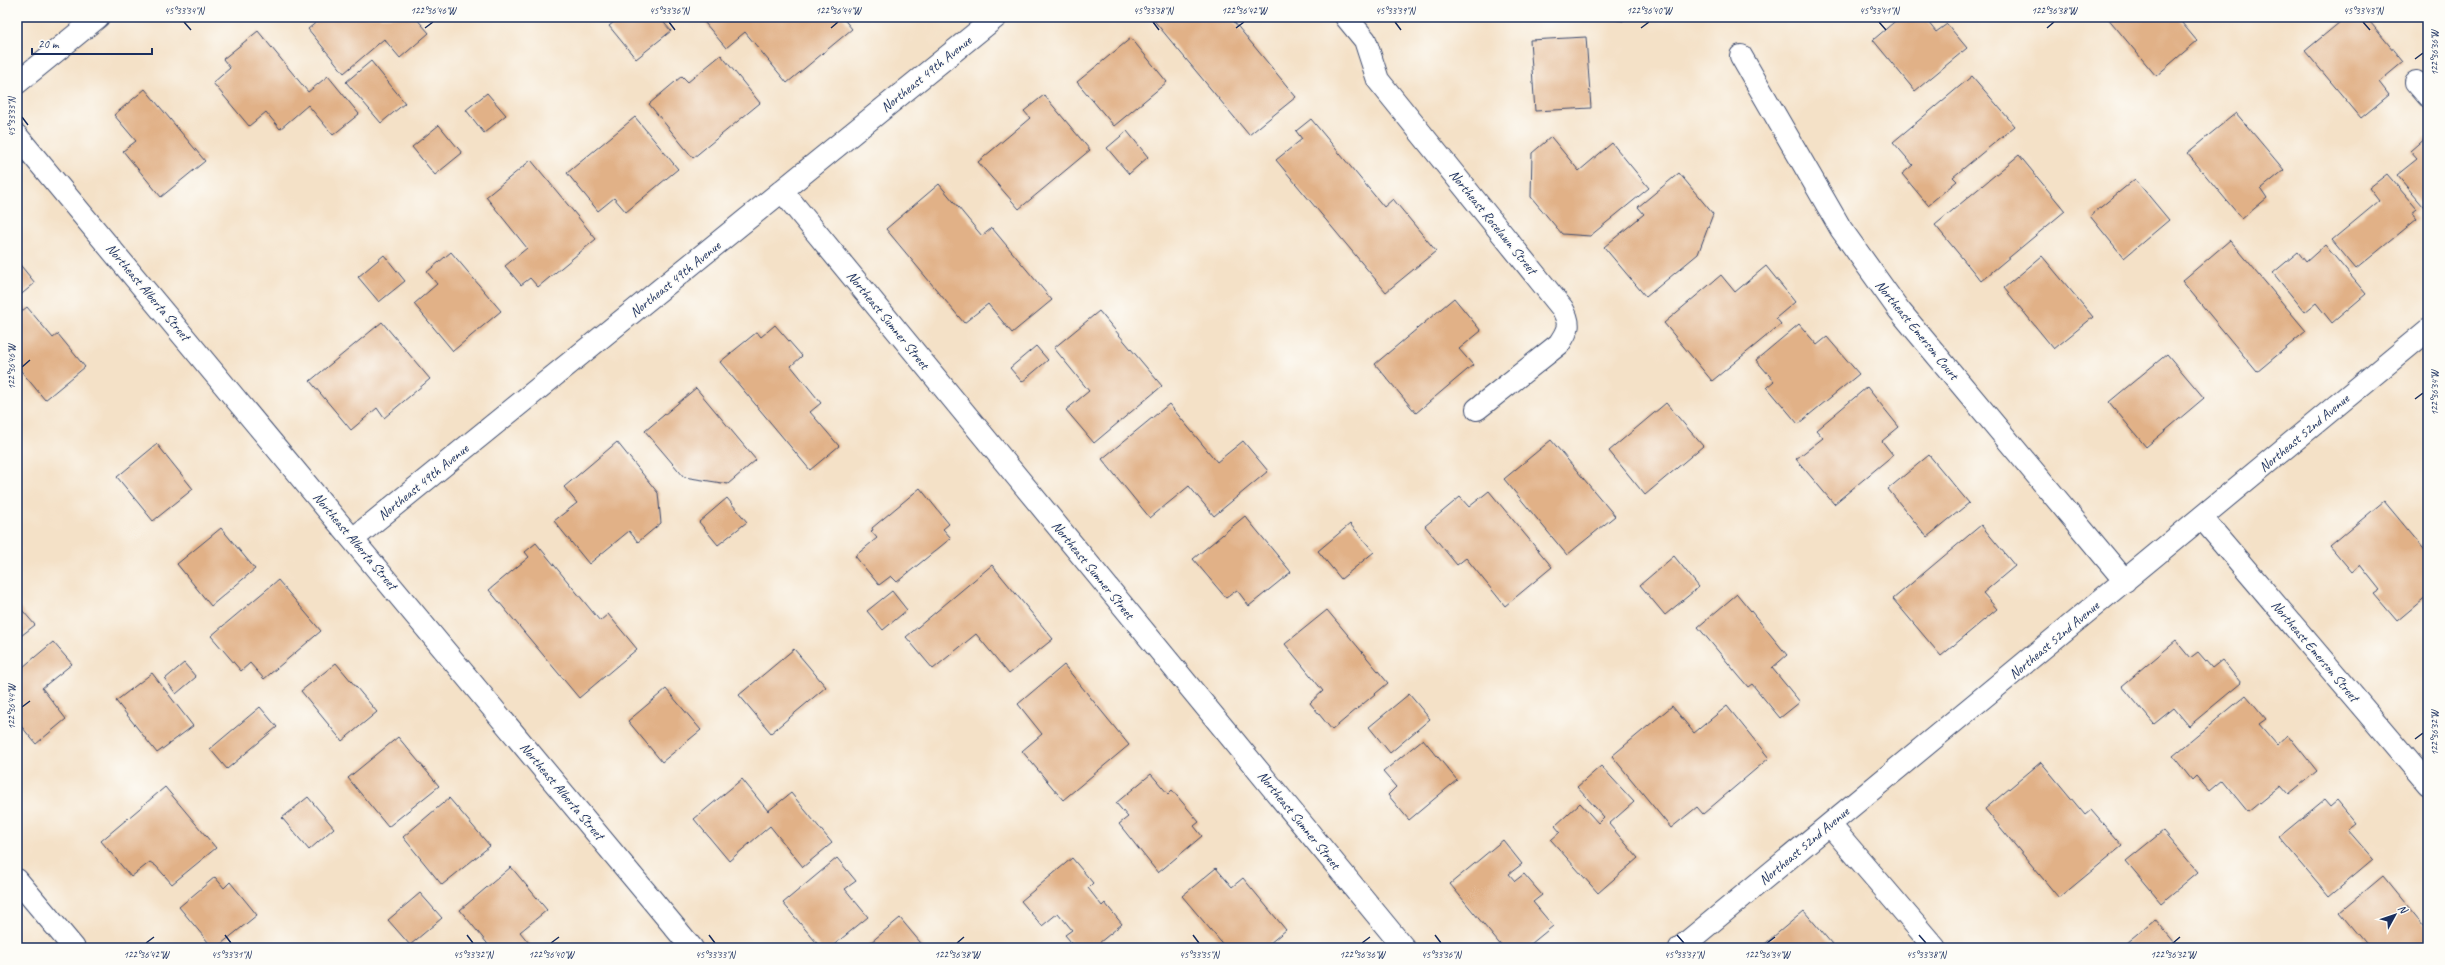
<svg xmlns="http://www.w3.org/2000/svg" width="2445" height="965" viewBox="0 0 2445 965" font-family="Caveat,sans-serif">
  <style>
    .building { fill: #e1b187 }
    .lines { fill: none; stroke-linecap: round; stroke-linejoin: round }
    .lane-casing { stroke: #3c4a6e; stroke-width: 24 }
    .street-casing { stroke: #3c4a6e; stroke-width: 24 }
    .lane { stroke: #fff; stroke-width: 22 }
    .street { stroke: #fff; stroke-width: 22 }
    .ticks { fill: none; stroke: #1b2f5e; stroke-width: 1.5 }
    .labels { text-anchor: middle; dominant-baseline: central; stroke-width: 3; stroke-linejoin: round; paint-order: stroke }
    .street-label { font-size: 14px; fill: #1b2f5e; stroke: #fdfcf7 }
    .neatline { fill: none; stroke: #1b2f5e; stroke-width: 1.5 }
    .ticks-label { font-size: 10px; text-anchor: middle; fill: #1b2f5e }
  </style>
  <rect width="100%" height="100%" fill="#fdfcf7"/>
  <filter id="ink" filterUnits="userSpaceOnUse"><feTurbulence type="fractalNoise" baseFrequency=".025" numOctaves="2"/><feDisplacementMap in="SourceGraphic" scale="8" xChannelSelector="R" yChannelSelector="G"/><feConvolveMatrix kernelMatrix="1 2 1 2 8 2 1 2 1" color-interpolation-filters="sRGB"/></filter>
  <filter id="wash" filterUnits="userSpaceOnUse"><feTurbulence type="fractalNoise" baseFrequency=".012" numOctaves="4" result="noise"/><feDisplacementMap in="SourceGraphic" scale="16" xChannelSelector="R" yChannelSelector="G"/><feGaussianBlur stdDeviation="0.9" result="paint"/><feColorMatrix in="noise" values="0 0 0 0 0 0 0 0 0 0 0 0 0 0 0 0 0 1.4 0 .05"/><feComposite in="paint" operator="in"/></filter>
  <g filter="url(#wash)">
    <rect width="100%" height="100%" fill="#f4e1c7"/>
    <g id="blocks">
      <path class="building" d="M323 17H415L429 33 400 58 384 39 344 73 308 29Z
        M620 17H659L671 31 636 59 609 26Z
        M700 17H842L852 29 787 83 745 32 726 48Z
        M1151 17H1230L1296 97 1249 135Z
        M1606 17H1624L1623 21Z
        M1900 17H1924L1936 32 1947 24 1967 48 1915 91 1873 40Z
        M2107 17H2177L2197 41 2156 76Z
        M2346 17H2366L2403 62 2379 82 2389 95 2361 118 2305 51Z
        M258 31 308 92 328 76 359 114 333 135 308 105 280 129 266 112 249 126 213 83 230 68 223 59Z
        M1586 37 1591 108 1535 111 1530 40Z
        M1131 38 1167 82 1114 126 1077 82Z
        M721 55 760 103 693 158 649 104 682 76 688 82Z
        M371 61 405 103 381 123 346 82Z
        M1972 76 2015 126 1953 177 1957 181 1928 205 1902 174 1913 165 1893 142Z
        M145 89 205 161 161 197 123 151 136 141 114 115Z
        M487 93 506 115 484 133 466 110Z
        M1044 95 1090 150 1019 209 978 162 1030 118 1024 111Z
        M2236 113 2284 170 2261 189 2267 198 2242 219 2187 153Z
        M635 117 678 169 626 212 614 198 598 211 567 173Z
        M1311 119 1384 207 1393 199 1436 251 1386 292 1276 160 1302 139 1296 131Z
        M439 125 462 153 435 175 412 147Z
        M1127 131 1148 157 1129 174 1107 148Z
        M1551 137 1579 171 1612 143 1649 188 1590 236 1562 234 1531 197 1532 153Z
        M2426 137 2428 139V212L2397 175 2417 159 2410 151Z
        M2019 155 2065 211 1981 281 1935 225Z
        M531 160 596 239 538 287 530 278 521 285 505 266 527 248 486 197Z
        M1679 173 1713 214 1698 254 1646 297 1604 247 1644 214 1638 207Z
        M2387 174 2417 209 2412 213 2417 219 2356 269 2332 240 2379 201 2369 188Z
        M2135 179 2169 220 2124 258 2090 216Z
        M939 184 982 236 992 228 1052 300 1012 333 988 304 964 323 886 229Z
        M2230 240 2306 331 2257 372 2182 281Z
        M2325 245 2366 294 2332 323 2316 303 2305 312 2273 273 2298 252 2306 262Z
        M451 252 501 311 453 351 414 304 437 284 427 272Z
        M384 255 405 281 379 302 358 277Z
        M2042 256 2093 317 2054 349 2004 288Z
        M17 261 35 283 17 298Z
        M1766 266 1795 302 1776 318 1781 324 1712 381 1664 323 1721 275 1735 292Z
        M1454 298 1481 331 1459 349 1473 365 1416 413 1375 364Z
        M27 307 53 338 58 334 85 367 45 400 17 366V315Z
        M1099 311 1162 386 1094 443 1066 410 1089 391 1054 348Z
        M382 322 430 379 384 418 377 408 351 430 310 381Z
        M1799 324 1817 345 1827 337 1859 374 1798 424 1767 387 1774 381 1756 360Z
        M775 325 802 356 791 366 821 403 810 412 839 446 810 470 720 362 757 332 761 337Z
        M1036 346 1048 360 1022 382 1010 368Z
        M2167 354 2204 398 2146 447 2109 402Z
        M1867 387 1899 427 1882 441 1893 455 1834 504 1796 459 1823 438 1816 430Z
        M696 388 756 460 728 484 684 477 645 431Z
        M1666 403 1703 446 1645 495 1609 451Z
        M1169 404 1217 462 1243 441 1268 471 1214 516 1189 486 1150 518 1102 459Z
        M1551 440 1615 516 1567 555 1504 479Z
        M617 442 658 493 661 523 638 542 629 531 589 564 554 521 577 503 564 487Z
        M157 444 193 489 153 521 117 477Z
        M1929 455 1969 503 1927 537 1888 489Z
        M920 488 949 524 943 529 951 538 897 582 891 576 879 585 855 556 877 538 871 531 873 530 872 528Z
        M1489 491 1552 567 1505 606 1466 558 1457 565 1425 526 1460 497 1469 507Z
        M727 498 747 522 718 545 699 522Z
        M2384 501 2428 554V595L2397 621 2374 594 2380 590 2360 565 2352 572 2330 546Z
        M1245 516 1291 572 1249 606 1237 590 1226 598 1193 559Z
        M1350 524 1374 552 1341 579 1318 551Z
        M1981 525 2015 566 1983 593 1997 609 1941 656 1893 599Z
        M221 528 255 569 211 606 177 564Z
        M536 543 600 621 608 614 637 649 579 698 489 590 529 557 525 552Z
        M1674 556 1699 587 1665 615 1640 585Z
        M992 565 1053 639 1009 674 976 634 933 669 906 637Z
        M278 580 321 631 264 679 250 663 241 671 211 636Z
        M892 591 907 610 883 630 867 611Z
        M1737 594 1787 655 1772 668 1800 702 1780 718 1752 684 1748 687 1698 627Z
        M17 604 35 625 17 639Z
        M1327 610 1388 683 1332 730 1310 703 1323 691 1285 644Z
        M2176 641 2190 658 2198 652 2212 668 2222 660 2241 683 2189 726 2174 708 2154 724 2122 686Z
        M53 642 72 664 42 688 66 719 36 744 17 721V672Z
        M794 649 826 687 771 733 739 695Z
        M184 663 196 677 176 694 165 679Z
        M336 663 377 712 342 741 301 691Z
        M1064 665 1129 745 1063 800 1022 751 1042 734 1018 704Z
        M152 673 193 726 157 753 116 701Z
        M666 689 701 730 662 762 628 721Z
        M1409 694 1430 719 1390 753 1369 727Z
        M2246 695 2266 719 2259 724 2277 745 2288 735 2317 771 2289 794 2281 785 2248 812 2222 780 2209 791 2196 776 2192 780 2173 756Z
        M1672 706 1694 733 1727 706 1769 758 1703 814 1697 807 1671 828 1612 756Z
        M260 707 277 727 227 769 210 749Z
        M398 737 439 786 388 827 348 778Z
        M1423 739 1457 780 1409 820 1388 795 1396 787 1383 772Z
        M2041 762 2085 815 2091 810 2122 846 2059 898 1985 809Z
        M1601 766 1634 802 1609 824 1638 858 1598 893 1551 840 1560 832 1555 826 1580 803 1598 823 1604 817 1577 787Z
        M1151 774 1168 794 1172 790 1199 822 1194 826 1202 836 1158 873 1119 824 1128 817 1116 803Z
        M742 779 768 811 791 793 832 843 803 867 770 826 729 861 694 819Z
        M165 787 216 848 172 884 156 866 150 862 131 877 101 841Z
        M308 797 334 828 309 850 282 818Z
        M449 798 490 846 442 885 403 837Z
        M2324 800 2330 807 2337 801 2356 824 2348 830 2373 859 2329 896 2279 837Z
        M2163 831 2198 872 2161 903 2126 861Z
        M1503 840 1522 864 1509 874 1515 881 1524 874 1542 895 1533 902 1553 926 1526 948H1503L1450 884Z
        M837 858 856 881 845 889 868 917 830 948H821L783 903Z
        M1072 858 1093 883 1088 888 1102 906 1105 903 1122 924 1093 948H1076L1065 935 1072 930 1058 913 1042 926 1021 901Z
        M511 867 547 910 520 932 533 948H491L460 910Z
        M1216 868 1232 887 1243 878 1286 930 1264 948H1226L1182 896Z
        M2383 876 2428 931V946L2426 948H2370L2340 912Z
        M215 877 224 888 230 882 257 915 216 948H213L179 907Z
        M420 893 442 918 410 945 388 920Z
        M1804 911 1832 944 1827 948H1760Z
        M900 918 925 948H864Z
        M2155 919 2175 943 2169 948H2120Z"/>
    </g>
  </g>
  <g filter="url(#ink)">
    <use href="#blocks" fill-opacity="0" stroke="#3c4a6e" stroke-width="1"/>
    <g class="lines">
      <g class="lane-casing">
        <path id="lane" d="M2416 82 2428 96"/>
      </g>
      <g class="street-casing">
        <path id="street" d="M1346 17 1365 40 1378 80 1562 308C1571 324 1569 329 1559 344L1477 409
          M1741 56 1841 229 1899 310 2125 581
          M17 83 98 17
          M17 136 692 948
          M783 192 1404 948
          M2202 518 2428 784
          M353 539 996 17
          M1830 825 1935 948
          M17 880 74 948
          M1680 948 2428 330"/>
      </g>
      <use href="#lane" class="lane"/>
      <use href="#street" class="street"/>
    </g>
  </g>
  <path class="ticks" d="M184 22 191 30M669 22 675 30M1153 22 1159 30M1395 22 1401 30M1879 22 1886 30M2363 22 2370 30M425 28 433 22M831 28 838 22M1236 28 1244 22M1641 28 1649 22M2047 28 2054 22M2415 59 2423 53M22 117 28 125M22 367 30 360M2415 399 2423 393M22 707 30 701M2415 739 2423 733M225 935 231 943M467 935 473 943M709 935 715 943M1193 935 1199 943M1435 935 1441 943M1677 935 1684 943M1919 935 1926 943M146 943 154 937M551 943 559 937M957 943 964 937M1362 943 1370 937M1767 943 1775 937M2173 943 2180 937"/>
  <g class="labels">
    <g class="street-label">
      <text transform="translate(926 74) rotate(-39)">Northeast 49th Avenue</text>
      <text transform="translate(1493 222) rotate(51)">Northeast Roselawn Street</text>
      <text transform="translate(675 279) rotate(-39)">Northeast 49th Avenue</text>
      <text transform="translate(148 292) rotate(50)">Northeast Alberta Street</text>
      <text transform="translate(888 320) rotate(51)">Northeast Sumner Street</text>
      <text transform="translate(1917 330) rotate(51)">Northeast Emerson Court</text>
      <text transform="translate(2304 433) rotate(-40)">Northeast 52nd Avenue</text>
      <text transform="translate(423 482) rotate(-39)">Northeast 49th Avenue</text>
      <text transform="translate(355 541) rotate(50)">Northeast Alberta Street</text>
      <text transform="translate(1093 570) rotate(51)">Northeast Sumner Street</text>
      <text transform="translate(2054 640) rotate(-40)">Northeast 52nd Avenue</text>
      <text transform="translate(2315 651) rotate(50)">Northeast Emerson Street</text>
      <text transform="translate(562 791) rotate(50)">Northeast Alberta Street</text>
      <text transform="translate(1299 820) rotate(51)">Northeast Sumner Street</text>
      <text transform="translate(1804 846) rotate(-40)">Northeast 52nd Avenue</text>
    </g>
  </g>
  <rect width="2445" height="965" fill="none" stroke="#fdfcf7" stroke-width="44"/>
  <g transform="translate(2395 915) rotate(50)" stroke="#fdfcf7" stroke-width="3" paint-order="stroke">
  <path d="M0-3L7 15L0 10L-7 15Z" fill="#1b2f5e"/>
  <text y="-6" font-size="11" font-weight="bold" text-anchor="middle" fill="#1b2f5e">N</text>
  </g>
  <path d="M32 48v6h120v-6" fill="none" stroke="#1b2f5e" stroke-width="2"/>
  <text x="38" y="48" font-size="12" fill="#1b2f5e" stroke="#fdfcf7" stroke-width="3" paint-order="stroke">20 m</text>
  <rect x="22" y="22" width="2401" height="921" class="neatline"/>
  <g class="ticks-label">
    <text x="184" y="14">45°33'34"N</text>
    <text x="433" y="14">122°36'46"W</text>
    <text x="669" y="14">45°33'36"N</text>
    <text x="838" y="14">122°36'44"W</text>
    <text x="1153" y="14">45°33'38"N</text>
    <text x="1244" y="14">122°36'42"W</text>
    <text x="1395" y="14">45°33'39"N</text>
    <text x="1649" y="14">122°36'40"W</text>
    <text x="1879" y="14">45°33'41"N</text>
    <text x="2054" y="14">122°36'38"W</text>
    <text x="2363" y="14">45°33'43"N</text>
    <text transform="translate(2434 53) rotate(-90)" y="4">122°36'36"W</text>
    <text transform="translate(11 117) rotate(-90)" y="4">45°33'33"N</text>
    <text transform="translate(11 367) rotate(-90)" y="4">122°36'46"W</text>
    <text transform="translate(2434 393) rotate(-90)" y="4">122°36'34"W</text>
    <text transform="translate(11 707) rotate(-90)" y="4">122°36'44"W</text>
    <text transform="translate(2434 733) rotate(-90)" y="4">122°36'32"W</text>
    <text x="146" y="958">122°36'42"W</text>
    <text x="231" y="958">45°33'31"N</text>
    <text x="473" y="958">45°33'32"N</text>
    <text x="551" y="958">122°36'40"W</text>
    <text x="715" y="958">45°33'33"N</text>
    <text x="957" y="958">122°36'38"W</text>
    <text x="1199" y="958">45°33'35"N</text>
    <text x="1362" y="958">122°36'36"W</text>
    <text x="1441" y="958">45°33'36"N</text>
    <text x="1684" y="958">45°33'37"N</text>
    <text x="1767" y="958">122°36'34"W</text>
    <text x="1926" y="958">45°33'38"N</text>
    <text x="2173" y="958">122°36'32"W</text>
  </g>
</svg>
